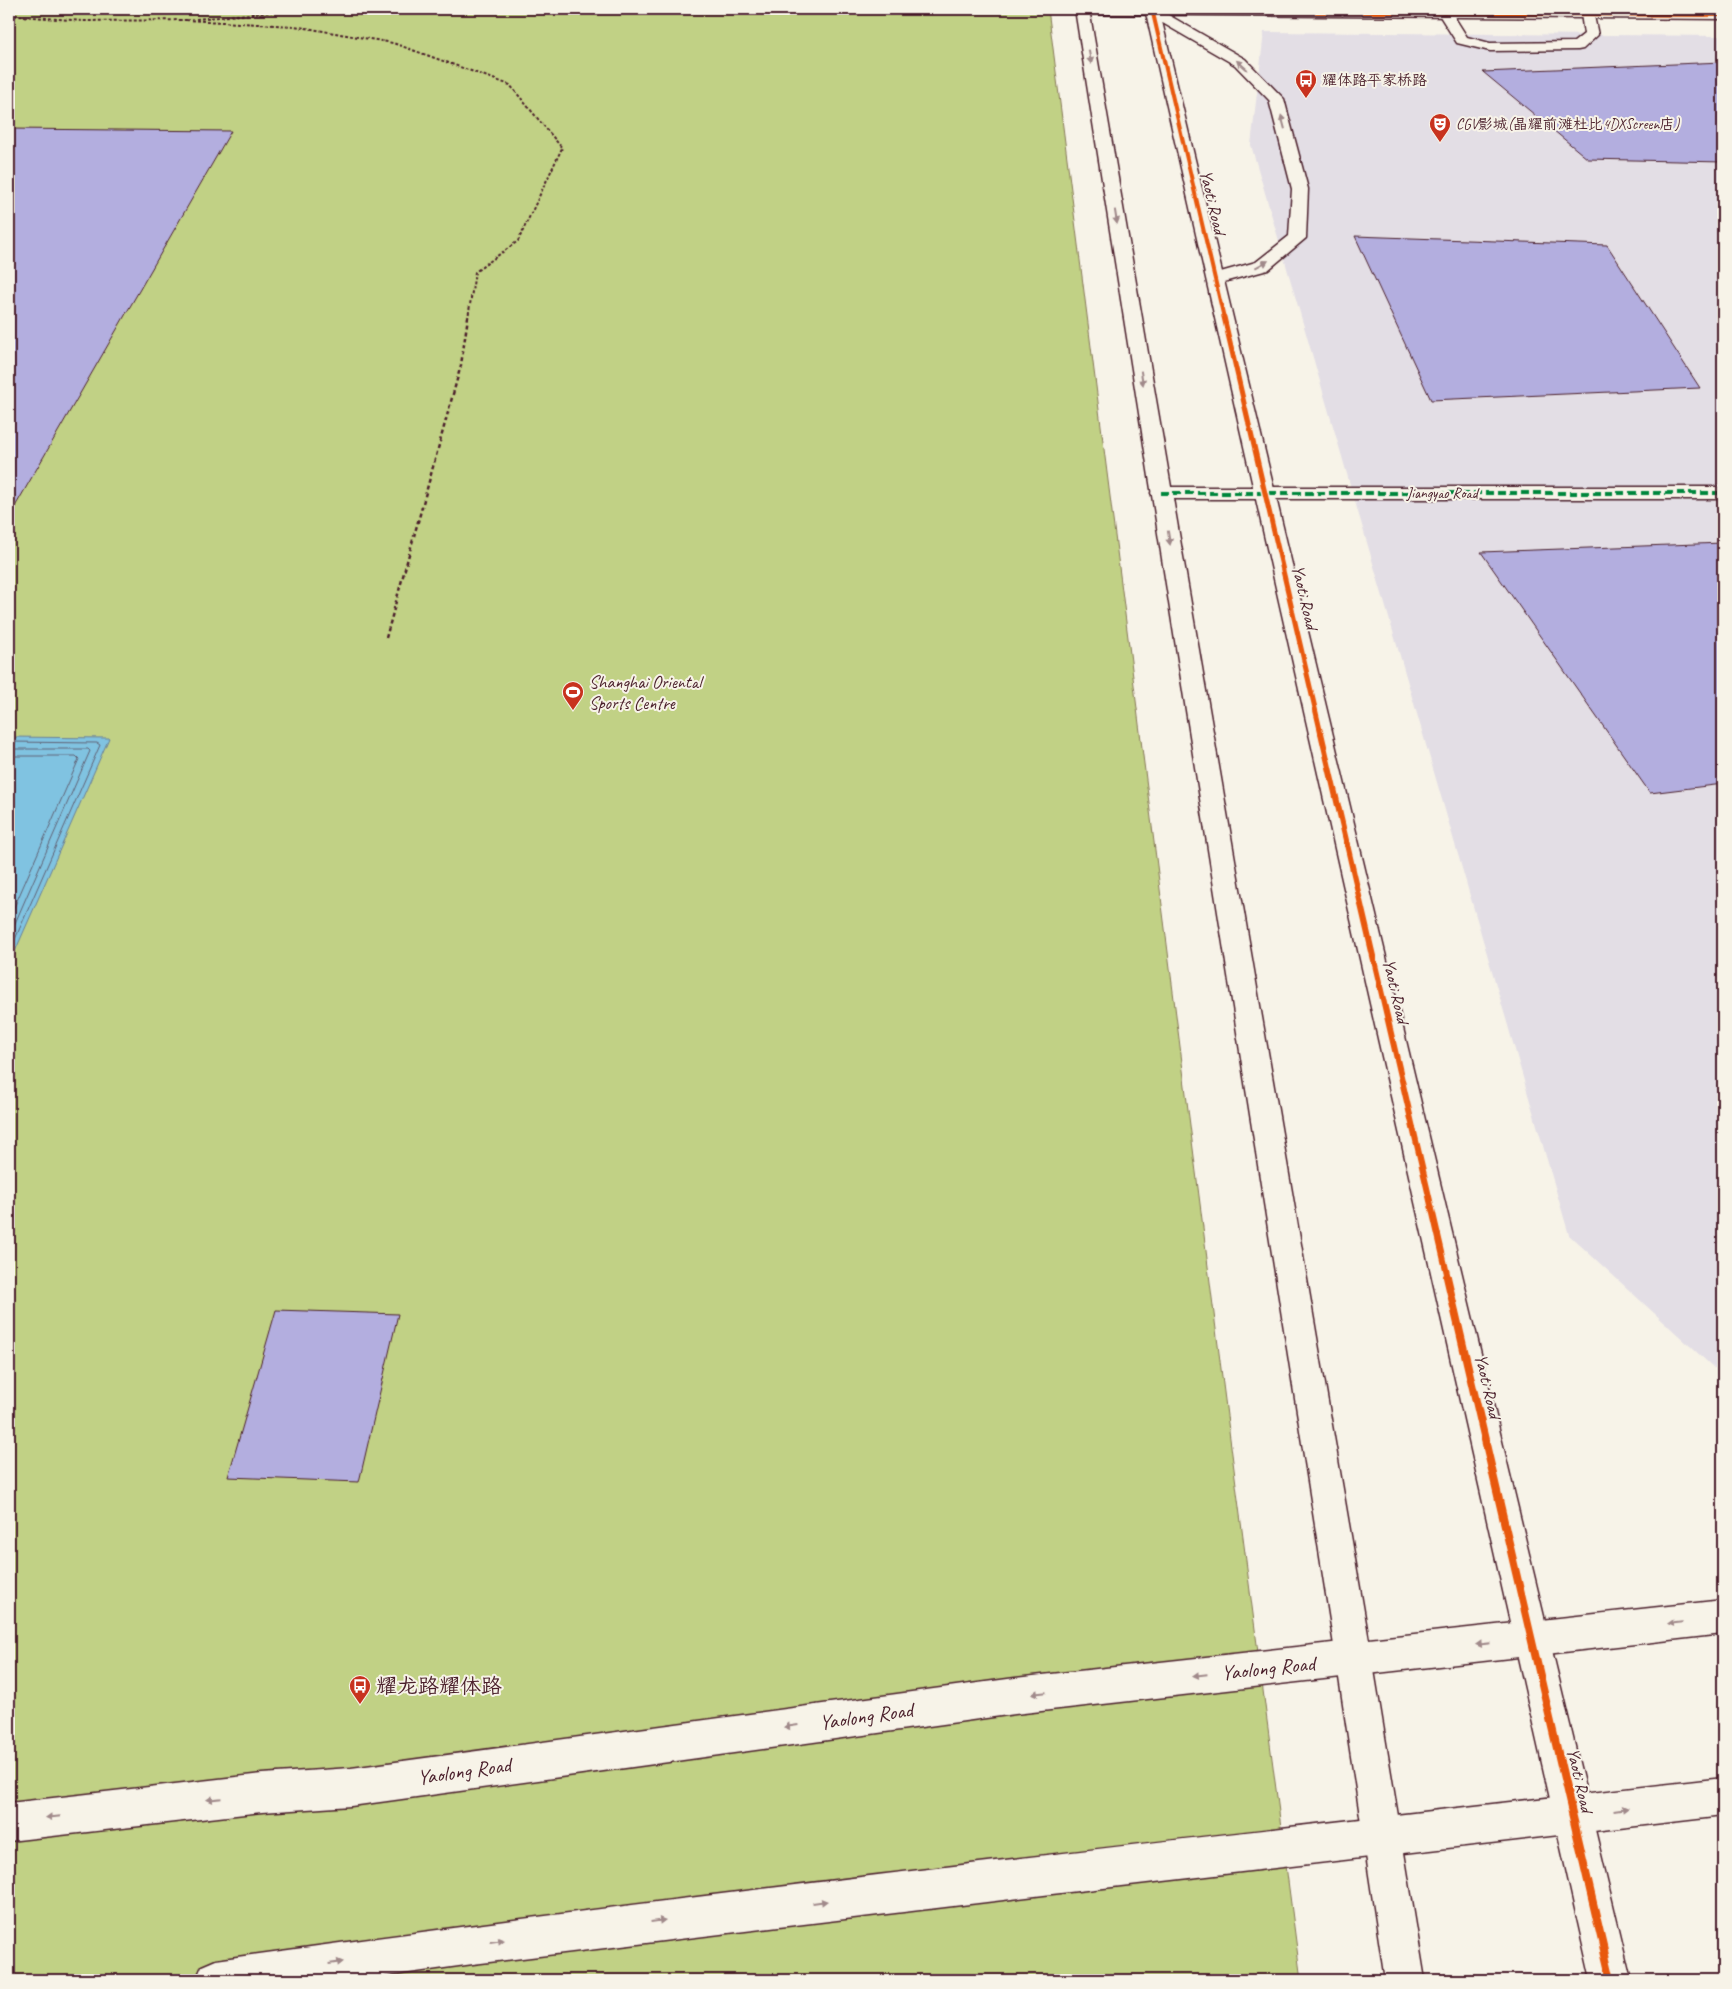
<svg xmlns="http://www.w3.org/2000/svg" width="1732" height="1989" viewBox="0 0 1732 1989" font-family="Caveat,'LXGW WenKai TC',sans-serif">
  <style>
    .built { fill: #e3dee5 }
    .green { fill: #c1d185; stroke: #867858 }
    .water { fill: #80c3e1; stroke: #6a8198 }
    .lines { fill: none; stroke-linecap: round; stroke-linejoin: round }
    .shore { stroke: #606174; stroke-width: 1 }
    .building { fill: #b3aedf; stroke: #4a1f2b }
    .lane-casing { stroke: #4a1f2b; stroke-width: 3 }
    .street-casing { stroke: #4a1f2b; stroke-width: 3 }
    .secondary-casing { stroke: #4a1f2b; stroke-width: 3 }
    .primary-casing { stroke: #4a1f2b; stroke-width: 3 }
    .path-far1 { stroke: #4a1f2b; stroke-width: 2; stroke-dasharray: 3 2; stroke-linecap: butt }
    .path { stroke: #4a1f2b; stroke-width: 2.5; stroke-dasharray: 4 3; stroke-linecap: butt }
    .lane { fill: #f7f3e8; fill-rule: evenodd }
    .street { fill: #f7f3e8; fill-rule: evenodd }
    .secondary { fill: #f7f3e8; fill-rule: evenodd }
    .primary { fill: #f7f3e8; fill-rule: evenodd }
    .quiet { stroke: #00873e; stroke-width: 4; stroke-dasharray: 8 4; stroke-linecap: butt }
    .cycleway-far3-casing { stroke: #f7f3e8; stroke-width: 5.5 }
    .cycleway-far2-casing { stroke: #f7f3e8; stroke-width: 8 }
    .cycleway-far1-casing { stroke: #f7f3e8; stroke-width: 9 }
    .cycleway-casing { stroke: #f7f3e8; stroke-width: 11 }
    .cycleway-far3 { stroke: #e8590c; stroke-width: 4 }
    .cycleway-far2 { stroke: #e8590c; stroke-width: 5 }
    .cycleway-far1 { stroke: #e8590c; stroke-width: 6 }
    .cycleway { stroke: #e8590c; stroke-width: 8 }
    .oneway { fill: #a0898a }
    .labels { text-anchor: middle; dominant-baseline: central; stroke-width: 4; stroke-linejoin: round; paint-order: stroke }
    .far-poi-label { font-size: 15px; fill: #4a1f2b; stroke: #f7f3e8; text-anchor: start }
    .far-street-label { font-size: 15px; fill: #4a1f2b; stroke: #f7f3e8 }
    .street-label { font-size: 18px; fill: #4a1f2b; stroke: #f7f3e8 }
    .poi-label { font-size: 18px; fill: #4a1f2b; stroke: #f7f3e8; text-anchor: start }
    .near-street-label { font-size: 21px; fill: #4a1f2b; stroke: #f7f3e8 }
    .near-poi-label { font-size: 21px; fill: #4a1f2b; stroke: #f7f3e8; text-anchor: start }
  </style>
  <rect width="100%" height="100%" fill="#f7f3e8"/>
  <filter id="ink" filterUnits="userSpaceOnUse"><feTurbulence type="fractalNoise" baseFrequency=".02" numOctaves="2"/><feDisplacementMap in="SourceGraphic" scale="10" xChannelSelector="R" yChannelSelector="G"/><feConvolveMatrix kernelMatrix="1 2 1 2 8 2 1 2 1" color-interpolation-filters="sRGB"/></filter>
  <g filter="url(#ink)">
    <path class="built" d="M1264 32 1723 36V1369L1714 1368 1569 1235 1251 145Z"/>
    <path class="green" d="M9 9H1048L1226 1408 1301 1980H9Z"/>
    <path class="water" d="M9 737 109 738 9 965Z"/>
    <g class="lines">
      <path class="shore" d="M9 742 97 743 100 745 9 953
        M9 749H88L90 751 9 937
        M9 756H76L79 759 9 919"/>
    </g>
    <path class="building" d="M1723 62V162L1588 159 1483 72Z
      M9 129 231 131 9 517Z
      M1355 236 1607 245 1700 388 1431 400Z
      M1723 543V784L1650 793 1481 552Z
      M276 1310 398 1314 359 1482 228 1477Z"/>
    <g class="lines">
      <g class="lane-casing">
        <path id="lane" d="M1146 9H1158L1245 59 1284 99 1308 189 1306 238 1268 270 1216 284 1210 283 1207 279 1210 275 1256 262 1289 236 1292 189 1269 100 1235 65 1147 14 1145 11Z
          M1445 9 1450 10 1467 37 1490 43 1574 42 1584 34 1581 14 1583 11H1593L1598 35 1583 49 1578 50 1490 51 1457 43 1438 13 1440 10Z"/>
      </g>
      <g class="street-casing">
        <path id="street" d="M1076 9 1723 11V19L1082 14 1077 13Z
          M1161 487H1723V499H1161L1154 497 1151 493 1154 489Z"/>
      </g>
      <g class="secondary-casing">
        <path id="secondary" d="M1075 9H1089L1372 1658 1425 1980H1385L1336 1658Z
          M1145 9H1159L1631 1980H1591Z"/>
      </g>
      <g class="primary-casing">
        <path id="primary" d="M1723 1600V1634L1015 1714 351 1806 262 1812 9 1841V1803L262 1774 351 1768 1015 1678Z
          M1723 1778V1816L1052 1894 473 1964 359 1980H196L202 1966 216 1960C717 1890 1220 1835 1723 1778Z"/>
      </g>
      <path class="path-far1" d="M9 15 83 21 188 20
        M196 19 305 9
        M186 20 294 26 393 43 510 85 562 148 518 241 475 272 468 318"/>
      <path class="path" d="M386 638 461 365 468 317"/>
      <use href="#lane" class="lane"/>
      <use href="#street" class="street"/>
      <use href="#secondary" class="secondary"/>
      <use href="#primary" class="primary"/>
      <path class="quiet" d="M1161 493H1723"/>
      <g class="cycleway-far3-casing">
        <path id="cycleway-far3" d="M1152 9 1224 318
          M1082 10 1723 15"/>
      </g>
      <g class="cycleway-far2-casing">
        <path id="cycleway-far2" d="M1224 317 1321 734"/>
      </g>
      <g class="cycleway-far1-casing">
        <path id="cycleway-far1" d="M1321 733 1448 1278"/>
      </g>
      <g class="cycleway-casing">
        <path id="cycleway" d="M1447 1277 1611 1980"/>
      </g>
      <use href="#cycleway-far3" class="cycleway-far3"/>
      <use href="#cycleway-far2" class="cycleway-far2"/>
      <use href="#cycleway-far1" class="cycleway-far1"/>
      <use href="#cycleway" class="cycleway"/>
    </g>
    <defs><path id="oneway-solid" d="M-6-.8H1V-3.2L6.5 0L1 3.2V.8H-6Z" transform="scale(1.25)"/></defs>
    <g class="oneway">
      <use href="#oneway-solid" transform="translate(1090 57) rotate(80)"/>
      <use href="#oneway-solid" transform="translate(1242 65) rotate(-139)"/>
      <use href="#oneway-solid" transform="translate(1283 122) rotate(-105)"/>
      <use href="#oneway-solid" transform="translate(1116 217) rotate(81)"/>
      <use href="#oneway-solid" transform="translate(1262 264) rotate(-28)"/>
      <use href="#oneway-solid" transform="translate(1142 378) rotate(81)"/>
      <use href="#oneway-solid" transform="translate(1169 538) rotate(81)"/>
      <use href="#oneway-solid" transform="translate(1675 1623) rotate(174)"/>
      <use href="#oneway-solid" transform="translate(1483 1644) rotate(174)"/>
      <use href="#oneway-solid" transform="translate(1200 1675) rotate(174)"/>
      <use href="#oneway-solid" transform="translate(1039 1693) rotate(174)"/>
      <use href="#oneway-solid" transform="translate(791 1726) rotate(172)"/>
      <use href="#oneway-solid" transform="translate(214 1799) rotate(174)"/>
      <use href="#oneway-solid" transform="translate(1621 1809) rotate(-7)"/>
      <use href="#oneway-solid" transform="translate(53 1817) rotate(174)"/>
      <use href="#oneway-solid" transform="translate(820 1902) rotate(-7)"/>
      <use href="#oneway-solid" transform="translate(658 1921) rotate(-7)"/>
      <use href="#oneway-solid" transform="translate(497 1941) rotate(-7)"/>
      <use href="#oneway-solid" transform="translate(336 1963) rotate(-8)"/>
    </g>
  </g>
  <defs>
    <g id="bus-pin" transform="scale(1.125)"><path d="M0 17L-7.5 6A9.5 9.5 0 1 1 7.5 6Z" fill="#c8321e" stroke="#f7f3e8"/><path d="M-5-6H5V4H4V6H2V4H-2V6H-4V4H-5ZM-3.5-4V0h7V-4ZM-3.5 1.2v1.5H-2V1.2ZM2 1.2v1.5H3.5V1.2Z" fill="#fff"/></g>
    <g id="theatre-pin" transform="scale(1.125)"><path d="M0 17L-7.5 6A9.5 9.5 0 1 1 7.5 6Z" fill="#c8321e" stroke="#f7f3e8"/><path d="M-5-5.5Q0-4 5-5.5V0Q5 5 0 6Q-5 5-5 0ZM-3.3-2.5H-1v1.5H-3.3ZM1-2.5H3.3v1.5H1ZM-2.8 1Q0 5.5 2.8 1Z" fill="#fff"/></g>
    <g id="stadium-pin" transform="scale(1.125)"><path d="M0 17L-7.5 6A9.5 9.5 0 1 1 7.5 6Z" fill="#c8321e" stroke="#f7f3e8"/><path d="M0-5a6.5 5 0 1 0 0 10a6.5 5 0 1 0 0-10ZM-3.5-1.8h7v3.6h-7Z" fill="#fff"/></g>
  </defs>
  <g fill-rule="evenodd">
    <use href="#bus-pin" x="1306" y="80"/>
    <use href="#theatre-pin" x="1440" y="124"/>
    <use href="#stadium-pin" x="573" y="692"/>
    <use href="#bus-pin" x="360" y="1686"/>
  </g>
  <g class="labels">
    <g class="far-poi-label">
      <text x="1322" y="80">耀体路平家桥路</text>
      <text x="1456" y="124">CGV影城(晶耀前滩杜比4DXScreen店)</text>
    </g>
    <g class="far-street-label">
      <text x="1442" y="493">Jiangyao Road</text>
    </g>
    <g class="street-label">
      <text transform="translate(1213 202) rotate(77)">Yaoti Road</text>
      <text transform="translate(1305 597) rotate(77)">Yaoti Road</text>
      <text transform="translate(1396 991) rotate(77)">Yaoti Road</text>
      <text transform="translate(1488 1386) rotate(77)">Yaoti Road</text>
      <text transform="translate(1580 1780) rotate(77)">Yaoti Road</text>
    </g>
    <g class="poi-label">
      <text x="589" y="682">Shanghai Oriental<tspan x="589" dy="21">Sports Centre</tspan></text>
    </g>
    <g class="near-street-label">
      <text transform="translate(1268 1668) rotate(-6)">Yaolong Road</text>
      <text transform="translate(866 1716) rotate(-8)">Yaolong Road</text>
      <text transform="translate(464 1771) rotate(-8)">Yaolong Road</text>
    </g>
    <g class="near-poi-label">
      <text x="376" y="1686">耀龙路耀体路</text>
    </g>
  </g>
  <rect width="1732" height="1989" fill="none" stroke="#f7f3e8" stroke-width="30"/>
  <rect x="15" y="15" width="1702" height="1959" fill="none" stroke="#4a1f2b" stroke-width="2" filter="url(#ink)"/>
</svg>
